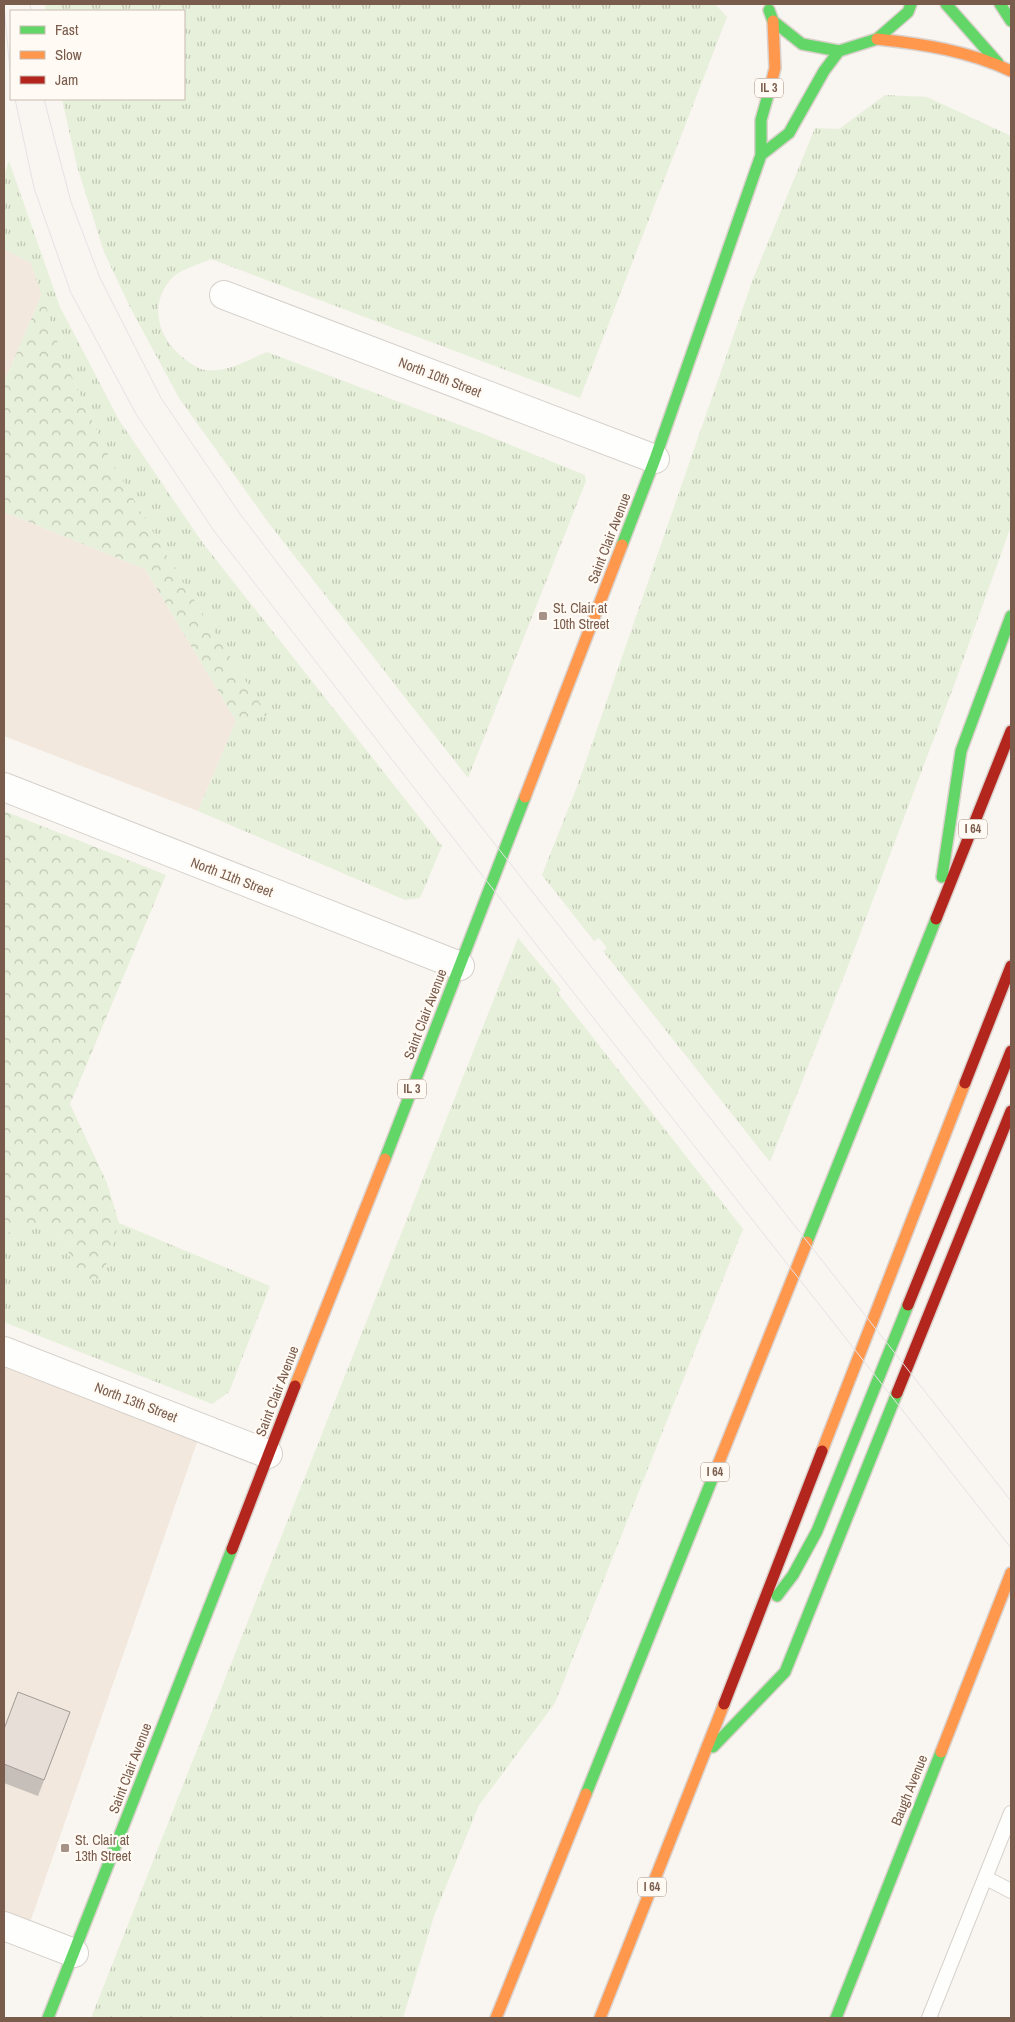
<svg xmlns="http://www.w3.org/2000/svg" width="1015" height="2022" viewBox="0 0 1015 2022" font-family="'Archivo Narrow',sans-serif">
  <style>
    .residential { fill: #f2e8de }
    .grass { fill: url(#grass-tufts) }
    .forest { fill: url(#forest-crowns) }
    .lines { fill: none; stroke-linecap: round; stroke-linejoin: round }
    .lane-casing { stroke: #d7d1cb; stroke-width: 16 }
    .street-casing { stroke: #d7d1cb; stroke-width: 30 }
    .fast-casing { stroke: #dad1cc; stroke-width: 14 }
    .slow-casing { stroke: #dad1cc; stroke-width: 14 }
    .jam-casing { stroke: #dad1cc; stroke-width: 14 }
    .lane { stroke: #fefefd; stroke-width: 14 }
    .street { stroke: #fefefd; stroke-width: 28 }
    .fast { stroke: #63d668; stroke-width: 11 }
    .slow { stroke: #ff974d; stroke-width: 11 }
    .jam { stroke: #b3261e; stroke-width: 11 }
    .tram { stroke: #e6e3e7; stroke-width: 1 }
    .wall { fill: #c6bfb9 }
    .building { fill: #e6ded7; stroke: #a19b96 }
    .poi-dot { fill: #a69286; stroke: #fffaf3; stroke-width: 2 }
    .labels { text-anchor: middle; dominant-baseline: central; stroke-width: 4.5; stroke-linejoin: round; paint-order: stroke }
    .shield { fill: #fffaf3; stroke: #a28b7f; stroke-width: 1 }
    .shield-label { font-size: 12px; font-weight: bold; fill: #7a5c4d }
    .street-label { font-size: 14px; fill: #7a5c4d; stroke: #fffaf3 }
    .poi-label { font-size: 14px; fill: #7a5c4d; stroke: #fffaf3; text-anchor: start }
  </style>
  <defs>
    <pattern id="grass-tufts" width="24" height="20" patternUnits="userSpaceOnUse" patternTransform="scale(1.25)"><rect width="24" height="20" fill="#e7f0db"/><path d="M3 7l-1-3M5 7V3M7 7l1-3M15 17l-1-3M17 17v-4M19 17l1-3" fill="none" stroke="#c0c6b4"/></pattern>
    <pattern id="forest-crowns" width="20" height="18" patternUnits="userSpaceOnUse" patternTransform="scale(1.25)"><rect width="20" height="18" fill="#e7f0db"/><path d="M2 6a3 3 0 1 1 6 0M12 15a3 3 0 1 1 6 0" fill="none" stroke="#c0c6b4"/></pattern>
  </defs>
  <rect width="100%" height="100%" fill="#f9f5f0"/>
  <path class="residential" d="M4 249 31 263 42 294 4 382Z
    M4 512 145 569 236 721 198 811 4 736Z
    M4 1351 202 1428 26 1934 4 1926Z"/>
  <path class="grass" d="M45 4H715L727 17 580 398 211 259C202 263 180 270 173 277 147 304 158 339 185 359 190 363 198 369 205 370 226 373 248 360 267 352L481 433 585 475 586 481 468 778 271 526 179 398 130 307 104 252 77 166 62 99H184V11H46Z
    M885 95 927 97 1011 136V526L953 688 843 979 770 1162 603 951 607 948 599 938 594 941 542 875 578 784 753 279 815 128 839 129Z
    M9 161 60 307 119 420 202 542 442 846 420 898 405 900 198 811 236 721 267 716 177 573 111 461 62 356 31 263 4 249V175Z
    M518 938 561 990 558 993 743 1229 555 1703 479 1805 434 1916 403 2018H91Z
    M49 1223 63 1236 73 1266 102 1279 119 1223 270 1286 229 1392 212 1404 4 1322V1237L11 1230Z"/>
  <path class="forest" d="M42 294 62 356 111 461 177 573 268 716 236 721 145 569 4 512V382Z
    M4 811 166 875 70 1104 107 1183 119 1223 102 1279 88 1281 73 1266 63 1236 49 1223 12 1230 4 1237Z"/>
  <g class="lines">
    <g class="lane-casing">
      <path id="lane" d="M986 1878 1011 1891
        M929 2018 1011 1813"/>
    </g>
    <g class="street-casing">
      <path id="street" d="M224 295 655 459
        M4 787 460 966
        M4 1351 268 1454
        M4 1926 74 1953"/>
    </g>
    <g class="fast-casing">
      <path id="fast" d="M946 4 998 63
        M1000 4 1011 21
        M769 10 773 21 802 44 839 51 877 39 908 12 911 4
        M761 155 789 133 824 71 839 51
        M622 545 655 459 761 155V120L770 88
        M942 877 961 751 1011 616
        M385 1159 525 797
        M807 1242 936 919
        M777 1596 793 1575 817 1531 908 1305
        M713 1747 785 1672 897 1393
        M586 1794 717 1467
        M48 2018 232 1549
        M836 2018 941 1752"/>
    </g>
    <g class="slow-casing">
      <path id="slow" d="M877 39C923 44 969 51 1011 71
        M770 88 775 68 773 21
        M525 797 622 545
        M295 1386 385 1159
        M822 1451 965 1083
        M717 1467 807 1242
        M941 1752 1011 1573
        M496 2018 586 1794
        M600 2018 724 1704"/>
    </g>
    <g class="jam-casing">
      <path id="jam" d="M936 919 1011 731
        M965 1083 1011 966
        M908 1305 1011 1051
        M897 1393 1011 1111
        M232 1549 295 1386
        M724 1704 822 1451"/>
    </g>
    <use href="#lane" class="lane"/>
    <use href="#street" class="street"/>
    <use href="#fast" class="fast"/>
    <use href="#slow" class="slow"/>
    <use href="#jam" class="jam"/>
    <path class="tram" d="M30 4 31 11
      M4 6 11 81
      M15 99 34 188 71 293 136 414 214 531 577 997 1011 1548
      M44 99 71 202 100 278 161 398 240 514 410 736 1011 1501"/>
  </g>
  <path class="wall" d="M70 1712 38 1796 4 1783V1729Z"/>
  <path class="building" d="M18 1692 70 1712 44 1780 4 1764V1729Z"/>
  <g class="poi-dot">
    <rect x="538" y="611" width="10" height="10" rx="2.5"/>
    <rect x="60" y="1843" width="10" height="10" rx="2.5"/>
  </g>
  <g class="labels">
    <g class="shield">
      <rect x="755" y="78.5" width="28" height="19" rx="4"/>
      <rect x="959" y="819.5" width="28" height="19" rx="4"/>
      <rect x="398" y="1079.5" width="28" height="19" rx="4"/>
      <rect x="701" y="1462.5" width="28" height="19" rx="4"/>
      <rect x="638" y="1877.5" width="28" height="19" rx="4"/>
    </g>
    <g class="shield-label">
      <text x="769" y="88">IL 3</text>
      <text x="973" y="829">I 64</text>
      <text x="412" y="1089">IL 3</text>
      <text x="715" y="1472">I 64</text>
      <text x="652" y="1887">I 64</text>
    </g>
    <g class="street-label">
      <text transform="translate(440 377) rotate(21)">North 10th Street</text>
      <text transform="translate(609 538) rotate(-69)">Saint Clair Avenue</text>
      <text transform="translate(232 877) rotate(21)">North 11th Street</text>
      <text transform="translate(425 1014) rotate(-69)">Saint Clair Avenue</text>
      <text transform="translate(277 1391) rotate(-69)">Saint Clair Avenue</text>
      <text transform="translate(136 1402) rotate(21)">North 13th Street</text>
      <text transform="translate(130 1768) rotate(-69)">Saint Clair Avenue</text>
      <text transform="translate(909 1790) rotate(-68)">Baugh Avenue</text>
    </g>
    <g class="poi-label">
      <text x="553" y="608">St. Clair at<tspan x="553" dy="16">10th Street</tspan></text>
      <text x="75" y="1840">St. Clair at<tspan x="75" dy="16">13th Street</tspan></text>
    </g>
  </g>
  <rect width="1015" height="2022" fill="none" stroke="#7a5c4d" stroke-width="10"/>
  <rect x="10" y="10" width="175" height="90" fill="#fffaf3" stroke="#cabbb1"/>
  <rect x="20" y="26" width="25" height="8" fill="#63d668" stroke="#cabbb1"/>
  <text x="55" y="35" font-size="15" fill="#7a5c4d">Fast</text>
  <rect x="20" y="51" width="25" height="8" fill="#ff974d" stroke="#cabbb1"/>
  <text x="55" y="60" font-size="15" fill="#7a5c4d">Slow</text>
  <rect x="20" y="76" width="25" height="8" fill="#b3261e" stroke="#cabbb1"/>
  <text x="55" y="85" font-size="15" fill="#7a5c4d">Jam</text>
</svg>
